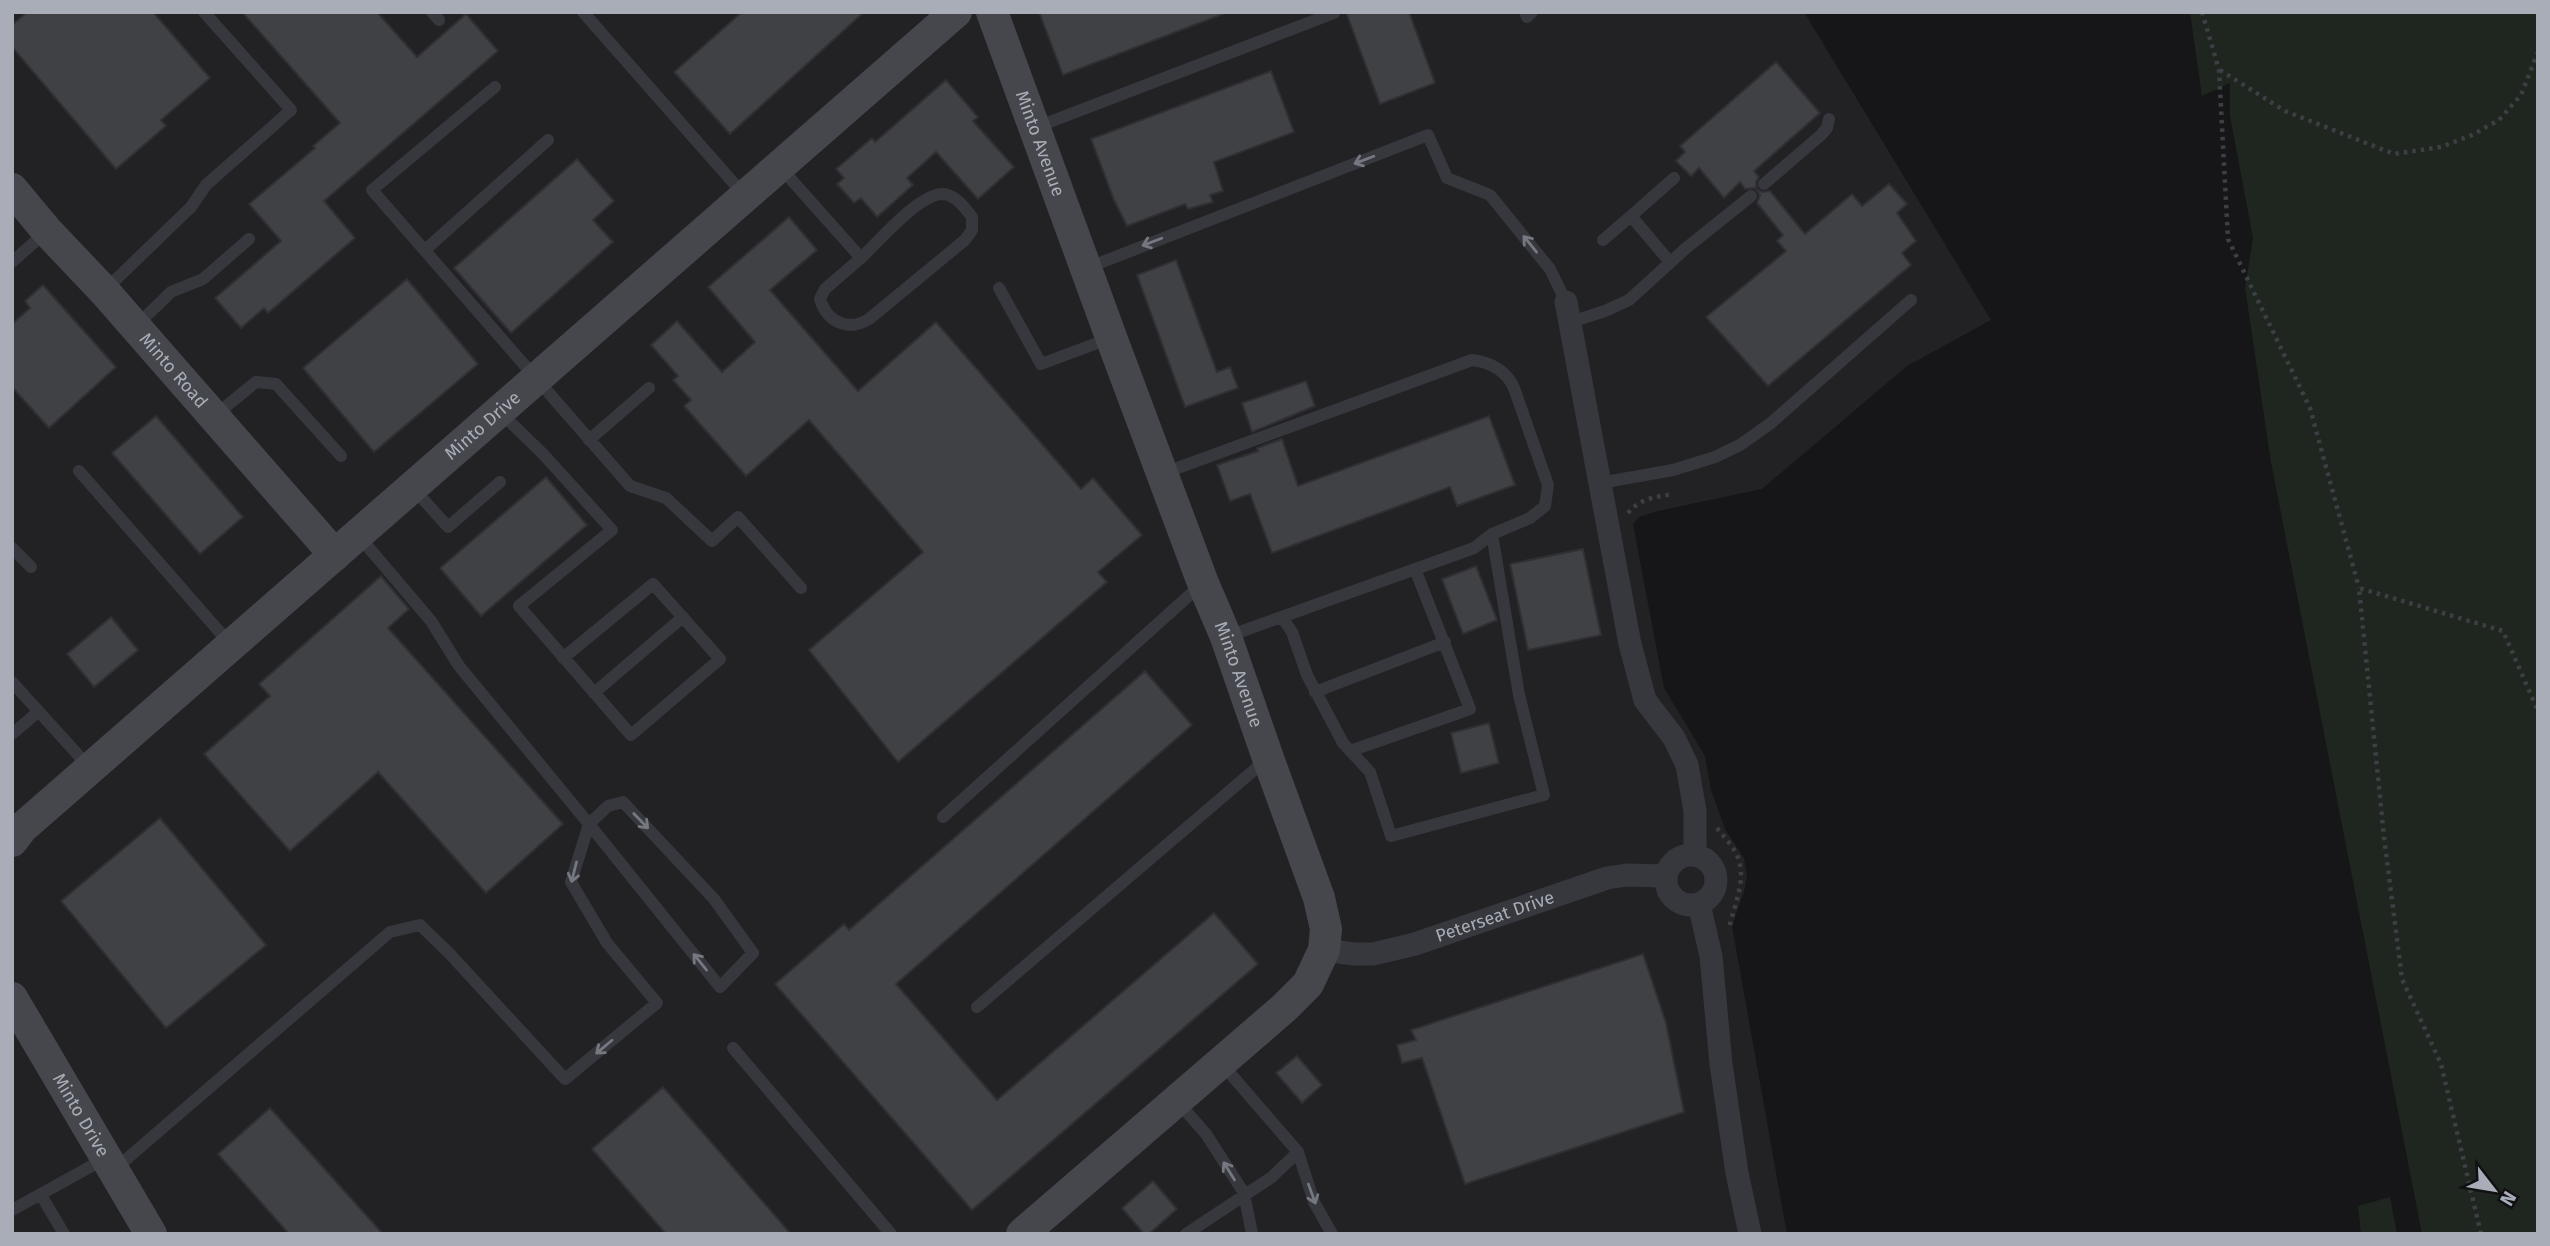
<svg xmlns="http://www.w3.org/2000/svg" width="2550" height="1246" viewBox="0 0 2550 1246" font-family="'Fira Sans',sans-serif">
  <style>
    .built { fill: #222225 }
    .green { fill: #1e261f }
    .building { fill: #404145; stroke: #303034; stroke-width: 2 }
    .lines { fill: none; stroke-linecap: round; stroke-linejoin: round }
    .path { stroke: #3d3f44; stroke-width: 4.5; stroke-dasharray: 3.5 5; stroke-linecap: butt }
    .lane { stroke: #37383d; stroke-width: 12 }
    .street { stroke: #37383d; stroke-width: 23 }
    .secondary { stroke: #45474d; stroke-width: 32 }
    .oneway { stroke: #757881 }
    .labels { text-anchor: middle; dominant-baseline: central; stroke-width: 5; stroke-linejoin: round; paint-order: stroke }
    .street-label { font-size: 18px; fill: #a8adb8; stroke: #111113 }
  </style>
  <rect width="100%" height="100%" fill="#161618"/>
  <path class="built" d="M12 12H1804L1991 320 1907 366 1762 489 1658 511 1639 517 1633 524 1664 688 1705 756 1711 790 1725 829 1744 858 1747 876 1744 892 1732 926 1787 1234H12Z"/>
  <path class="green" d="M2190 12H2538V1234H2422L2271 462 2245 288 2253 238 2230 116V83L2202 96Z
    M2390 1197 2397 1234H2361L2358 1206Z"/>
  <path class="building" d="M27 12H153L210 78 161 120 166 126 116 169 12 47V25Z
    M242 12H377L417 57 466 14 498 51 324 201 355 238 268 313 264 308 241 328 215 298 281 241 249 204 315 148 313 146 340 123Z
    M742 12H864L730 134 674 72Z
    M1039 12H1223V14L1063 75Z
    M1346 12H1409L1435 83 1380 104Z
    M1776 62 1820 113 1754 171 1759 177 1756 182 1757 189 1762 192 1770 191 1805 234 1852 194 1862 206 1889 184 1907 204 1897 213 1916 241 1902 253 1911 265 1768 386 1706 317 1786 251 1777 241 1783 235 1757 203 1760 195 1755 188 1745 189 1740 182 1724 198 1699 168 1691 176 1676 161 1685 152 1680 146Z
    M1271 71 1294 132 1214 162 1223 191 1210 195 1213 202 1188 209 1185 204 1127 226 1114 200 1091 139Z
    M946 80 978 117 973 121 1014 167 978 199 936 152 907 178 913 185 877 217 861 198 854 203 837 184 844 178 836 169 872 138 875 142Z
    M577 159 614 201 593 220 613 242 511 333 454 268Z
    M789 217 817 250 770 290 858 391 936 322 1081 489 1093 478 1142 535 1098 572 1107 582 898 762 809 650 923 552 809 420 746 476 684 406 691 400 673 380 678 376 651 345 677 321 722 372 755 342 708 287Z
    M1176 260 1217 372 1230 367 1238 388 1185 407 1137 275Z
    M407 279 478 364 374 452 303 368Z
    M43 285 116 367 49 428 12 387V324L30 308 25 301Z
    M1306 381 1315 406 1252 432 1242 403Z
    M156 416 243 517 200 554 112 453Z
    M1489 416 1515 485 1457 506 1450 487 1272 553 1250 494 1230 501 1217 465 1258 451 1257 448 1282 439 1298 486Z
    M546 477 587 525 481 616 440 568Z
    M1583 549 1601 635 1528 650 1510 564Z
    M1476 566 1497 620 1463 634 1442 579Z
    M381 576 409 609 388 628 563 824 486 893 378 772 290 851 204 754 270 696 259 684Z
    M111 617 138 650 94 687 67 654Z
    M1145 671 1192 725 896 984 997 1100 1214 913 1258 964 972 1210 775 984 844 924 849 930Z
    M1489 723 1499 763 1461 773 1451 733Z
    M160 818 266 945 166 1028 61 901Z
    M1643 954 1666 1023 1684 1112 1465 1184 1422 1058 1402 1063 1397 1045 1416 1040 1411 1030Z
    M1297 1056 1322 1085 1302 1103 1276 1073Z
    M663 1087 791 1234H666L592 1149Z
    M270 1108 383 1234H289L218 1154Z
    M1153 1181 1177 1209 1149 1234H1144L1122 1208Z"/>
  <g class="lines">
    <path class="path" d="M2202 12 2219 70 2228 239 2310 408 2359 588
      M2220 70 2285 111 2394 154 2441 147 2470 136 2499 120 2521 95 2538 52
      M1628 513C1640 498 1656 497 1674 494
      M1717 828C1724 837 1732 845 1737 855 1748 880 1733 906 1729 930
      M2481 1234 2441 1064 2402 979 2384 837 2359 588 2503 631 2538 711"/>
    <path class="lane" d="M432 12 439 20
      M583 12 745 196
      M1525 12 1527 17 1532 12
      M495 87 372 190 630 486 666 498 712 541 738 517 801 588
      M1034 128 1334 13
      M780 167 861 258 825 289 820 299C827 322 848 332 869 319L965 240 972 230V217C965 208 955 194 942 194 918 195 879 241 861 258
      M1764 184 1821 135 1827 128 1829 119
      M1631 216 1674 178
      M1603 240 1631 216 1670 262
      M425 250 548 140
      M12 262 47 231
      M1087 268 1428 135 1447 178 1490 195 1550 269 1566 302
      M999 288 1041 364 1111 338
      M104 291 191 207 206 185 291 110 204 12
      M1569 319 1577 320 1605 311 1629 300 1685 249 1751 196
      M135 327 171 292 203 279 249 239
      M499 411 544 455 612 530 519 606 631 735 720 659 653 584 563 658
      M213 417 256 382 276 384 341 456
      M589 440 649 388
      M79 471 231 645
      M1164 473 1472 360C1490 362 1507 371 1514 388L1548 485 1545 506 1530 518 1492 534 1474 548 1226 637
      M1600 483 1673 470 1715 457 1740 445 1771 423 1911 300
      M412 487 448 527 500 482
      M12 548 31 567
      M1282 617 1292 632 1307 675 1343 743 1370 772 1391 836 1544 795 1519 695 1492 534
      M12 682 90 768
      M1315 692 1445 642
      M594 693 683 617
      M12 734 38 712
      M1350 751 1470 709 1415 569
      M943 817 1203 583
      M977 1007 1267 759
      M733 1048 891 1234
      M1221 1063 1298 1152 1314 1202 1332 1234
      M1177 1101 1206 1134 1244 1193 1252 1234
      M115 1169 390 932 420 925 449 953 565 1079 657 1003 607 943 571 882 589 824 720 987 753 953 714 899 623 802 608 806 589 824 459 666 431 621 358 535
      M41 1195 64 1234
      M12 1210 106 1158
      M1186 1234 1272 1177 1298 1152"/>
    <g class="street">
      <path d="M1566 302 1630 644 1645 700 1674 738 1687 765 1695 811V854"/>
      <circle cx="1691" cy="880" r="25"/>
      <path d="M1699 904 1711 956 1721 1064 1737 1173 1750 1234"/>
      <path id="s1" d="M1324 950 1354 954H1373L1415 944 1607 878 1627 875 1666 876"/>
    </g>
    <g class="secondary">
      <path id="s2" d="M992 12 1111 337 1203 583 1226 637 1268 758 1319 898 1326 929 1324 950 1308 984 1284 1008 1022 1234"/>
      <path id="s3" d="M12 189 47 231 104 291 335 555"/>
      <path id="s4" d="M12 841 22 828 956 12"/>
      <path id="s5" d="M12 998 151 1234"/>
    </g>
  </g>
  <defs><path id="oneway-shaft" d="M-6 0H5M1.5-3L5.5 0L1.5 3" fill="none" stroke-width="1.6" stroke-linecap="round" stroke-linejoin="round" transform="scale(1.75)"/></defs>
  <g class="oneway">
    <use href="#oneway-shaft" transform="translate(1364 160) rotate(159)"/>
    <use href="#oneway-shaft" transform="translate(1152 242) rotate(159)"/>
    <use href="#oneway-shaft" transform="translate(1530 244) rotate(-129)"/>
    <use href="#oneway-shaft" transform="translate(641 821) rotate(46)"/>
    <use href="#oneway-shaft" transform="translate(574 872) rotate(104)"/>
    <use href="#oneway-shaft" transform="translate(700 962) rotate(-129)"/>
    <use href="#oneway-shaft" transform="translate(604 1047) rotate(140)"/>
    <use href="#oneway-shaft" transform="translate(1229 1171) rotate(-122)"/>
    <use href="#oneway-shaft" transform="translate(1312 1194) rotate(70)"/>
  </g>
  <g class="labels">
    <g class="street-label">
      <text stroke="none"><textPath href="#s2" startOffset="140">Minto Avenue</textPath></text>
      <text stroke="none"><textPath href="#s3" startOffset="243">Minto Road</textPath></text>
      <text stroke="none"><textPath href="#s4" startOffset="628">Minto Drive</textPath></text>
      <text stroke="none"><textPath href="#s2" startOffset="707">Minto Avenue</textPath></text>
      <text stroke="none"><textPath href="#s1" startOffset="177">Peterseat Drive</textPath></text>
      <text stroke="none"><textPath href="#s5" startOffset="136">Minto Drive</textPath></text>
    </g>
  </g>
  <rect width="2550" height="1246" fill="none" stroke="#a8adb8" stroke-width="28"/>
  <g transform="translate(2494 1190) rotate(121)" stroke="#111113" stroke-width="5" paint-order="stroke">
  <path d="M0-5L12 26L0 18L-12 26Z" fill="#a8adb8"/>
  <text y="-10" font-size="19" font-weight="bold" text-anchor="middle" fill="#a8adb8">N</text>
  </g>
</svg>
